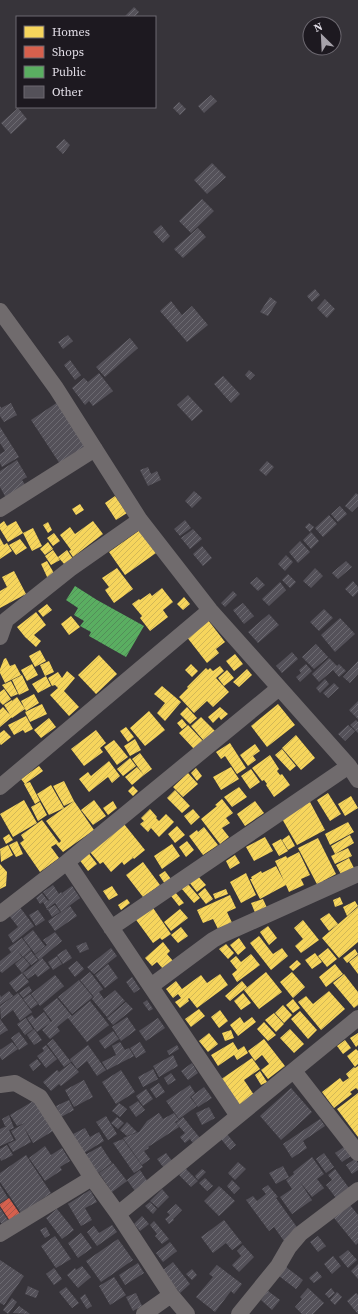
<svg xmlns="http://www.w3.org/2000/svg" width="358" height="1314" viewBox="0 0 358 1314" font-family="'Source Serif 4',serif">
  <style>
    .homes { fill: url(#homes-hatch) }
    .shops { fill: url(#shops-hatch) }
    .public { fill: url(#public-hatch) }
    .building { fill: url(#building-hatch) }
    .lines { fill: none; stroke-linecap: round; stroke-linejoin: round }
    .street { stroke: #706b6d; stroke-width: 16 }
  </style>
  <defs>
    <pattern id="homes-hatch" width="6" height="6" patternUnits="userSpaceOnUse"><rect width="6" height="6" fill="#f6d55c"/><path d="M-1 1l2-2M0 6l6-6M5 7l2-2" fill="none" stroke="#d2b857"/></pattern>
    <pattern id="shops-hatch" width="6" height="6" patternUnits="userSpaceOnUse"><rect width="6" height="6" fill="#d6604d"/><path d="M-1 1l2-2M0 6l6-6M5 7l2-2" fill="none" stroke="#aa574b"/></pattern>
    <pattern id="public-hatch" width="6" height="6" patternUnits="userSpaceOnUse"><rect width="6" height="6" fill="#5aae61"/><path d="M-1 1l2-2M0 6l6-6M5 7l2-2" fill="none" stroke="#538e59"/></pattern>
    <pattern id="building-hatch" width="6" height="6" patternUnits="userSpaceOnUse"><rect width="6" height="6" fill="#545159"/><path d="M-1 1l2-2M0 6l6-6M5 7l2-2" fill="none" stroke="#6c6a71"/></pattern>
  </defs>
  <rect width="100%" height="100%" fill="#37343a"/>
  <path class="homes" d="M115 496 127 513 116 520 105 503Z
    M80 504 84 510 76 515 72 509Z
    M4 521 7 526 16 521 23 533 8 542 0 529V524Z
    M93 521 103 534 73 557 69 551 71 550 60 535 70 527 75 534Z
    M48 522 52 530 48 533 43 525Z
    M33 528 42 546 32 551 23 533Z
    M140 530 156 553 125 575 109 552Z
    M54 533 60 541 53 546 47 538Z
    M0 538 4 545 7 543 12 551 0 559Z
    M20 539 27 548 16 555 9 545Z
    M48 542 53 549 45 555 40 549Z
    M53 550 60 560 51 565 45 556Z
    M67 550 73 559 65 565 58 557Z
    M47 561 55 575 48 579 41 564Z
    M117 568 133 589 114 603 105 590 109 587 102 578Z
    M14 571 26 594 0 608V591L7 587 2 577Z
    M162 588 173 602 163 610 168 617 150 631 140 618 142 616 132 604 139 599 140 600 150 593 152 596Z
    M184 597 190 604 183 610 177 604Z
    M47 604 52 610 43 617 38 611Z
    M36 612 46 625 34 635 41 641 36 647 25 637 17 627Z
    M71 616 80 627 69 635 61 624Z
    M208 620 225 642 216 649 219 653 207 663 186 636Z
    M40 650 46 661 35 667 29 656Z
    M235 654 243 664 234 671 226 661Z
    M99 655 117 674 96 694 78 675Z
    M6 658 10 666 15 664 21 675 5 683 0 673V669L4 659Z
    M49 661 54 672 45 676 40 665Z
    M32 664 38 675 27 681 21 670Z
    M191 664 198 671 192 677 185 670Z
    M220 666 224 671 216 678 229 692 213 707 207 701 194 713 179 697 188 688 187 687 206 668 208 670 210 668 213 671Z
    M247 669 252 675 239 687 233 682Z
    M227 670 234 678 224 686 218 678Z
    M67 671 75 678 64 691 79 707 69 716 50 695 58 688 55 685 52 686 48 678 58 672 62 678Z
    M22 675 29 690 19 695 12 680Z
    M46 676 51 686 38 693 32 684Z
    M11 681 18 694 11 697 2 685Z
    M162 686 181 702 165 721 157 713 165 703 154 694Z
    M4 689 11 699 3 705 0 702V692Z
    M34 694 39 703 26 711 21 701Z
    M17 697 25 709 12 718 4 705 12 700 13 701V700Z
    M42 704 47 714 30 722 25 712Z
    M278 704 295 725 267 747 251 726Z
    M3 707 12 717 0 727V710Z
    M187 707 197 718 190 724 180 714Z
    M220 707 228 714 221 720 219 717 213 723 208 717Z
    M149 711 165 730 145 746 130 728Z
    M26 716 33 729 25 733 23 730 14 735 8 725Z
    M201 717 215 731 204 741 191 726Z
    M49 718 56 727 41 738 34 730Z
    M182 719 187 725 182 729 177 723Z
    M188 725 203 741 194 749 179 733Z
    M126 727 134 737 128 742 120 731Z
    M4 730 11 737 1 745 0 744V733Z
    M96 730 106 743 100 748 103 752 84 766 71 749Z
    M296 735 315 758 301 770 282 748Z
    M135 739 141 750 130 756 124 746Z
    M114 740 128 757 117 765 104 747Z
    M230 743 246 768 237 774 225 756 221 759 216 752Z
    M255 744 260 751 253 756 256 760 248 766 240 755Z
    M282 749 296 766 290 771 275 755Z
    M140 753 152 769 144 775 132 759Z
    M270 755 279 769 277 771 280 775 282 774 290 785 274 797 266 785 267 784 264 780 262 781 252 768Z
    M130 758 136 766 123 776 117 769Z
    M109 761 120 776 112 783 108 777 89 792 79 779 88 772 91 776Z
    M39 766 43 771 25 784 21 779Z
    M137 767 144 775 132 785 125 777Z
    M231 767 239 779 221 790 213 777Z
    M196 768 202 776 197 781 191 773Z
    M251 769 260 782 250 789 241 776Z
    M188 773 198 784 183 797 173 787Z
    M64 781 74 801 64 806 53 786Z
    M30 782 40 801 35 804 24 784Z
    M51 785 64 808 49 815 37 794Z
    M133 786 138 791 133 796 128 791Z
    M239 787 247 797 232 807 224 797Z
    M175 790 190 806 182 813 167 798Z
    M328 793 341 814 330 821 317 800Z
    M351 796 358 808 345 816 338 804Z
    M222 799 233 813 226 818 230 823 222 828 229 837 220 844 201 819 217 806 215 805Z
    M24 800 37 823 13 837 0 814Z
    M94 800 106 816 93 825 81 810Z
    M74 801 94 830 63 852 56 844 51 847 59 858 40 872 20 843 24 840 21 835 42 820 59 843 61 841 46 821Z
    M113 801 117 808 108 815 103 808Z
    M255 801 264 813 245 826 237 814Z
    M40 802 47 815 38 821 31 807Z
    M310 802 325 830 297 845 281 817Z
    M150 809 157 817 156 818 159 821 166 814 174 822 159 837 151 828 148 832 140 824 144 821 141 818Z
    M193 809 200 817 191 825 184 816Z
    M348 822 354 832 330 845 325 834Z
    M124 824 145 850 134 859 131 855 133 858 124 865 122 862 111 872 103 862 100 864 90 852Z
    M177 826 185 835 175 843 168 834Z
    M204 827 218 845 203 855 189 836 197 830 198 832Z
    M9 834 13 840 6 844 3 838Z
    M289 835 295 846 288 850 282 840Z
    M350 835 354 843 335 854 331 846Z
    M265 837 273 851 254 861 246 847Z
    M318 838 336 874 323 881 320 890 298 848Z
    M281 839 288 851 279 856 272 844Z
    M17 841 23 854 16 857 9 845Z
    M187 841 194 850 186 857 179 847Z
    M172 844 180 856 162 869 154 856Z
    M8 845 13 855 1 862 0 849Z
    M348 848 352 856 335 864 331 856Z
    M87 851 97 864 88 871 78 858Z
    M299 852 310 875 301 879 304 885 289 892 286 885 260 899 250 879H252L251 877 261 871 262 873 276 866 284 881 275 861 286 856 287 858Z
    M235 855 240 863 230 869 226 861Z
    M349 858 356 872 343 878 336 865Z
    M143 862 160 885 143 897 126 875Z
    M0 864 7 872 6 886 0 889Z
    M165 871 171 879 165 884 159 875Z
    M246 873 256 895 241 903 230 882Z
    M197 875 206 885 197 892 189 882Z
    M187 883 200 898 194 903 181 888Z
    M112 886 118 895 109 900 103 891Z
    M205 888 213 899 206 904 198 894Z
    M226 889 228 894 215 899 213 894Z
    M175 892 184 903 179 906 171 896Z
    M230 895 236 908 227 912 234 927 220 933 213 919 203 923 197 910Z
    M340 897 343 904 335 907 333 900Z
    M127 899 130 903 121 910 118 905Z
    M263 899 268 910 256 915 251 903Z
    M355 901 358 906 347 916 343 907Z
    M151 905 171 934 162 940 160 938 153 943 134 917Z
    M358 907V942L339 958 322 938Z
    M180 909 188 918 171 931 164 922Z
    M329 913 338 924 329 931 320 919Z
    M303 920 319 940 301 953 295 946 303 939 294 928Z
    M268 926 277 938 269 945 260 932Z
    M181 927 188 936 178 943 171 935Z
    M259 936 273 954 282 948 288 956 271 970 250 943Z
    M239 938 246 948 238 955 230 945Z
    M163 942 170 951 167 954 173 961 163 969 157 962 152 966 145 958Z
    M226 944 234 953 228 959 219 949Z
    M328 948 337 959 327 967 318 956Z
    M355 949 358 954 347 963 343 958Z
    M315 953 322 962 312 969 305 960Z
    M251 954 260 965 237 982 232 974 237 970 230 961 236 956 241 962Z
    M358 955V974L349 962Z
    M297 960 301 964 293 971 289 967Z
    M335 964 343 974 326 987 319 977Z
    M266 972 282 992 259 1009 244 990Z
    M292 972 305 987 293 998 280 982Z
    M220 974 228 985 197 1008 189 998 188 999 189 1001 180 1008 175 1002 181 998 178 994 173 998 166 989 176 981 182 989 201 975 207 983Z
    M344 974 358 992V1005L354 1008 333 983Z
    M242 981 247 987 230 1001 225 996Z
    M329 991 345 1009 321 1030 298 1002 306 996 313 1004Z
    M243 993 251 1003 241 1010 234 1001Z
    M293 999 300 1008 293 1013 286 1005Z
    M283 1005 292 1015 284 1023 275 1013Z
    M199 1009 205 1016 191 1027 185 1019Z
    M220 1010 228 1021 219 1028 211 1017Z
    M300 1011 317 1030 308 1039 291 1019Z
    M274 1013 284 1024 276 1032 265 1020Z
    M240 1017 244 1023 252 1017 256 1022 238 1036 230 1025Z
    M264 1022 276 1035 268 1041 257 1029Z
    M290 1029 304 1044 294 1053 280 1038Z
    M231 1030 234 1038 225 1041 222 1033Z
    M209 1033 218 1044 208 1052 199 1041Z
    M358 1033V1045L356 1047 350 1038Z
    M264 1039 285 1066 268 1079 261 1070 269 1064 262 1055 255 1061 248 1051Z
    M345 1040 351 1048 343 1054 337 1046Z
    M233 1042 238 1050 244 1046 248 1053 237 1060 234 1055 218 1066 211 1055Z
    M356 1049 358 1051V1064L355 1067 347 1056Z
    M252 1058 260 1069 244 1080 254 1095 239 1105 220 1080Z
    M358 1066V1090L356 1088 350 1092 352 1094 334 1108 322 1092 340 1078 343 1082 349 1078 346 1074 354 1067 355 1068Z
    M260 1071 267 1082 261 1085 255 1075Z
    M358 1093V1137L337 1109Z"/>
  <path class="shops" d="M9 1198 20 1214 10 1221 0 1206V1204Z"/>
  <path class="public" d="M75 586 97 600 144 626 126 657 89 636 91 632 80 626 84 621 74 615 78 608 66 600Z"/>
  <path class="building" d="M134 7 139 12 134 17H124Z
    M211 95 217 101 204 113 198 106Z
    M179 102 186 109 180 115 173 108Z
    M18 108 27 119 11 134 1 123Z
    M64 139 70 145 63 154 56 147Z
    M212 163 226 177 207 194 194 180Z
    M202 199 214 211 191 233 179 221Z
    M161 225 170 236 163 243 153 232Z
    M198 228 206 237 183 258 174 249Z
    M315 289 320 295 312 302 307 296Z
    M270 297 277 302 268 316 260 312Z
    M325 299 335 309 327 318 317 308Z
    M171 301 182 315 192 306 208 325 187 342 160 311Z
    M68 335 73 341 63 349 58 342Z
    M130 338 138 348 105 377 96 367Z
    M70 360 81 375 75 380 64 365Z
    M249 370 255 375 250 380 245 375Z
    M99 373 113 391 93 406 89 401 85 405 72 388 84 378 88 382Z
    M223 376 240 394 231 403 214 384Z
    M188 395 203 411 192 421 177 405Z
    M58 402 90 449 62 467 31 420Z
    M11 403 17 415 4 422 0 416V406L1 408Z
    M0 427 19 457 2 467 0 463V454L5 451 0 443Z
    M17 460 27 477 22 480 26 486 6 498 0 487V471Z
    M267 461 274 467 266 476 259 470Z
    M148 467 151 474 157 471 161 480 148 486 140 470Z
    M194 491 202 498 192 508 185 501Z
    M356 493 358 495V506L352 512 345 506Z
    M340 506 347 514 338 522 331 514Z
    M329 515 337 524 323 537 315 528Z
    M185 520 191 528 180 536 174 529Z
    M309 523 314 527 310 532 305 527Z
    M193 529 202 539 190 549 181 538Z
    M311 532 319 541 311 549 303 540Z
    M300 541 310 552 298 563 289 552Z
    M202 546 212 558 203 566 193 554Z
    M286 555 293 562 285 571 278 564Z
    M346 561 352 567 338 579 332 573Z
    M315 568 323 576 311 588 303 581Z
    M288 574 296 582 290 588 282 580Z
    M257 577 265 585 258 591 250 583Z
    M353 581 358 587V592L353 597 345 589Z
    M280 582 286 590 269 606 262 599Z
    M233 591 237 595 225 607 221 603Z
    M243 603 254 616 244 624 233 610Z
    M324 609 333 618 319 631 310 622Z
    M269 614 279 625 258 643 248 632Z
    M340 618 355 634 335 652 321 635Z
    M316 644 328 657 314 669 302 657Z
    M292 652 298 659 282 673 276 666Z
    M329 658 337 666 339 664 346 671 339 677 333 670 319 682 312 674Z
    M358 661V674L350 683 343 677Z
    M306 664 312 671 300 682 296 677 301 673 299 670Z
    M325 679 329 684 320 693 316 688Z
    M334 683 339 688 328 698 323 693Z
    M358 701V719L349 710Z
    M356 720 358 722V733L350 725Z
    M348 725 355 731 345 741 338 734Z
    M53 885 59 894 61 892 68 902 62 893 72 886 80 898 61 912 55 903 47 909 43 902 40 904 36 898 42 893 48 901 51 899 49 900 43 892Z
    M55 905 60 912 52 917 48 910H46Z
    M19 906 34 926 13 943 8 935 18 927 8 914Z
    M70 906 77 916 55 931 48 921Z
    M38 910 45 920 36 926 29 915Z
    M33 930 45 946 35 954 23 938Z
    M55 932 62 941 39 960 35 955 47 945 43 940Z
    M22 938 31 950 23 957 17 950 22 957 2 973 0 971V961L18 947 11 952 8 948Z
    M86 942 89 949 80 953 76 946Z
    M111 948 117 956 94 974 87 967Z
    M66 949 72 958 63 964 57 955Z
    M31 951 38 960 31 965 24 957Z
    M57 956 62 964 53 970 48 962Z
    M23 957 30 965 22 973 15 964Z
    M42 958 50 968 38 977 30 968Z
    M77 961 84 969 75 977 68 968Z
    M108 964 118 978 105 988 95 975Z
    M30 968 35 974 28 979 23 973Z
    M90 972 103 989 99 992 104 999 115 990 125 1001 107 1017 92 999 94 997 80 980Z
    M22 973 29 982 16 992 9 983Z
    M55 975 64 986 40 1006 31 994Z
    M132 977 140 989 134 993 126 982Z
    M79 980 93 997 72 1014 58 997Z
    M29 986 32 991 23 998 19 993Z
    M9 991 13 996 0 1005V995L1 997Z
    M18 993 32 1012 20 1021 13 1010 1 1019 0 1006Z
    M30 994 38 1004 31 1009 23 999Z
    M57 998 72 1016 90 1001 109 1025 87 1042 68 1018 57 1027 60 1031 50 1039 42 1030 50 1023 37 1032 27 1018 32 1015 35 1019 44 1012 51 1022 52 1021 55 1025 43 1009Z
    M147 1000 153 1009 149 1011 143 1003Z
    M126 1002 133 1009 113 1025 107 1018Z
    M127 1017 136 1030 121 1041 112 1027Z
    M26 1018 33 1029 25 1035 17 1024Z
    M158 1018 165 1028 146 1041 139 1031Z
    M0 1019 8 1030 0 1035Z
    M34 1029 42 1040 34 1045 27 1035Z
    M113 1031 119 1039 105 1049 99 1041Z
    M19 1032 28 1044 19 1050 11 1038Z
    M53 1039 71 1062 64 1067 47 1044Z
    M12 1042 18 1049 2 1060 0 1057V1050Z
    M120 1042 125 1050 129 1048 134 1056 107 1070 102 1062 116 1055 112 1046Z
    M140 1042 146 1052 136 1058 130 1048Z
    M46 1045 57 1059 46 1068 37 1056 44 1051 42 1048Z
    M88 1045 106 1070 97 1076 87 1061 77 1069 72 1062 74 1060 71 1062 70 1059Z
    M177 1045 179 1049 169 1055 167 1051Z
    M173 1055 178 1066 159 1077 153 1066Z
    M37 1059 41 1064 33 1071 29 1065Z
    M71 1063 79 1072 61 1086 59 1084 51 1091 43 1082 57 1070 59 1072Z
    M192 1063 198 1073 188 1080 181 1071Z
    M153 1069 158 1079 143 1087 138 1077Z
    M121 1070 135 1092 116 1104 102 1082Z
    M171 1073 176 1080 168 1085 164 1078Z
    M84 1080 93 1097 74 1107 65 1090Z
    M159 1083 165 1092 156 1098 150 1089Z
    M190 1085 195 1093 190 1097 197 1106 179 1119 166 1101Z
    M204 1087 212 1098 198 1107 191 1097Z
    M291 1088 312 1112 281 1140 260 1116Z
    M146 1089 153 1099 143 1106 136 1096Z
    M35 1100 53 1131 33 1143 24 1127 31 1142 13 1152 8 1144 16 1140 11 1131 25 1123 17 1126 10 1115Z
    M69 1100 74 1110 61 1117 56 1106Z
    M138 1101 145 1110 136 1117 129 1107Z
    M119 1103 127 1109 120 1117 112 1111Z
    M209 1107 215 1118 202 1125 196 1113Z
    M159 1113 163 1119 174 1113 179 1120 175 1122 179 1127 148 1147 149 1148 144 1151 150 1159 142 1165 123 1138 141 1131 139 1132 147 1121Z
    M9 1115 14 1128 9 1130 14 1140 0 1146V1129L7 1126H5L2 1119Z
    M106 1116 117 1134 108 1140 96 1122Z
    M117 1117 124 1123 118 1129 111 1123Z
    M183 1117 200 1138 193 1143 190 1139 185 1143 180 1137 185 1133 176 1123Z
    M320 1119 325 1126 303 1141 307 1148 292 1158 283 1144Z
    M127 1122 137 1132 127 1136 120 1130Z
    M85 1128 90 1137 99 1132 104 1141 84 1153 73 1134Z
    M227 1134 236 1145 230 1150 221 1139Z
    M123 1139 143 1167 134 1173 113 1143Z
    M7 1145 13 1155 1 1161 0 1158V1149Z
    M45 1146 51 1155 62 1148 70 1161 60 1167 62 1170 45 1181 29 1158Z
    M101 1146 112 1163 98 1173 85 1155Z
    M344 1147 351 1156 342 1162 335 1153Z
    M166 1153 173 1162 164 1168 157 1159Z
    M324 1153 334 1167 326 1173 316 1159Z
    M26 1155 51 1193 21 1213 0 1182V1173Z
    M312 1157 324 1174 317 1179 324 1188 312 1197 300 1182 312 1200 292 1214 280 1197 292 1189 286 1180 294 1174 293 1172Z
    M355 1159 358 1163V1170L352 1174 346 1165Z
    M238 1162 246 1169 235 1180 228 1173Z
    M113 1163 127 1181 112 1192 99 1173Z
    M283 1166 289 1177 276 1184 269 1173Z
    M185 1168 198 1181 191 1187 179 1175Z
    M202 1169 206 1172 198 1180 195 1176Z
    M335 1169 349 1188 336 1198 326 1185 332 1180 328 1175Z
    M140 1170 148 1182 135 1191 127 1180Z
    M205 1178 213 1186 207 1191 199 1183Z
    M232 1180 240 1188 234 1194 227 1186Z
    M0 1185 8 1198 0 1203Z
    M268 1185 278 1197 276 1198 299 1230 284 1241 274 1227 269 1231 246 1200 253 1196 257 1201 266 1194 262 1189Z
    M219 1186 235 1201 219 1216 204 1201Z
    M162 1189 169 1197 158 1208 150 1201Z
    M90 1190 97 1202 85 1208 92 1220 81 1226 68 1204Z
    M150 1202 157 1209 153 1214 145 1206Z
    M176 1204 182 1210 173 1219 174 1220 169 1224 165 1219 170 1215 167 1212Z
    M350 1205 358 1215V1243L356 1245 334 1218Z
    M0 1208 8 1220 2 1224 0 1222Z
    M57 1209 74 1230 62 1239 46 1218Z
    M142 1216 149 1224 140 1231 134 1224Z
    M224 1220 242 1243 232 1250 226 1243 213 1253 201 1237Z
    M154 1221 169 1239 162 1244 155 1236 157 1234 150 1225Z
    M112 1225 117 1232 97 1246 87 1232 94 1226 99 1233Z
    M46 1227 50 1235 45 1238 40 1230Z
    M81 1233 92 1248 78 1258 68 1243Z
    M55 1236 71 1259 56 1268 41 1246Z
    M318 1236 326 1246 318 1252 310 1242Z
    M118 1239 133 1260 101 1282 86 1261Z
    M170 1242 177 1251 163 1262 156 1253Z
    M243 1245 254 1257 239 1272 232 1265 241 1256 237 1251Z
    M348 1250 357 1260 348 1268 339 1257Z
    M333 1256 341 1266 332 1274 324 1264Z
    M0 1260 24 1276 4 1305 0 1303Z
    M173 1262 190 1284 180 1293 162 1271Z
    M138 1263 144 1273 125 1285 119 1275Z
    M358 1264V1279L351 1271Z
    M217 1265 242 1284 234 1294 231 1291 215 1312 196 1297 213 1277 209 1274Z
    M82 1266 91 1277 78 1288 67 1275 75 1268 76 1270Z
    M286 1267 303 1280 296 1289 279 1276Z
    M54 1268 62 1279 54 1285 46 1274Z
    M192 1269 197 1275 192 1280 186 1274Z
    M317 1271 322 1277 314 1283 309 1278Z
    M114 1277 126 1295 110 1305 99 1286Z
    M28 1286 39 1291 36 1298 25 1294Z
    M66 1287 79 1303 72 1308 59 1292Z
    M308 1288 324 1303 313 1314H302L295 1307 302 1299 300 1297Z
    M331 1288 335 1293 329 1298 325 1294Z
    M268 1291 280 1300 272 1310 261 1300Z
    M337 1292 342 1297 335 1305 330 1300Z
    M136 1293 142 1306 133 1311 126 1297Z
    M356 1293 358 1295V1314L347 1301Z
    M85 1294 92 1306 87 1309 80 1298Z
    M12 1298 17 1302 8 1314 3 1310Z
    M19 1306 30 1314 13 1313Z"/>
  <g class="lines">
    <path class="street" d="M0 311 56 388 140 520 210 610 349 766 358 780
      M0 509 95 449
      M0 637 6 620 70 569 140 520
      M0 787 210 610
      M67 862 238 1116
      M0 914 67 862 279 688
      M111 928 349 766
      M151 986 213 940 222 935 358 874
      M294 1071 358 1153
      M0 1085 15 1083 40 1097 92 1178 118 1214 171 1295 187 1314
      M118 1214 358 1018
      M0 1234 92 1178
      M144 1314 171 1295
      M239 1314 278 1266 289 1247 300 1234 358 1190"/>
  </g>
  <rect x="16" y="16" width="140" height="92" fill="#1d1920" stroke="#6c6870"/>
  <rect x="24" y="26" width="20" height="12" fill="#f6d55c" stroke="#6c6870"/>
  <text x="52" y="36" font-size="12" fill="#e2dee7">Homes</text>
  <rect x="24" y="46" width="20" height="12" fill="#d6604d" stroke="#6c6870"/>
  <text x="52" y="56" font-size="12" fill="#e2dee7">Shops</text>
  <rect x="24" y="66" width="20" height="12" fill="#5aae61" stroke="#6c6870"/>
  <text x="52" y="76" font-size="12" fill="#e2dee7">Public</text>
  <rect x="24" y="86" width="20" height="12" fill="#545159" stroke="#6c6870"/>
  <text x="52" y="96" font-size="12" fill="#e2dee7">Other</text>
  <g transform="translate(322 36) rotate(336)"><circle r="19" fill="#1d1920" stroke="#6c6870"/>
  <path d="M0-3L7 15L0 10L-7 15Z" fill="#a6a2aa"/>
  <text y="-6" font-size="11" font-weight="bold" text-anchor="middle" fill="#e2dee7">N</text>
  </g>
</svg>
